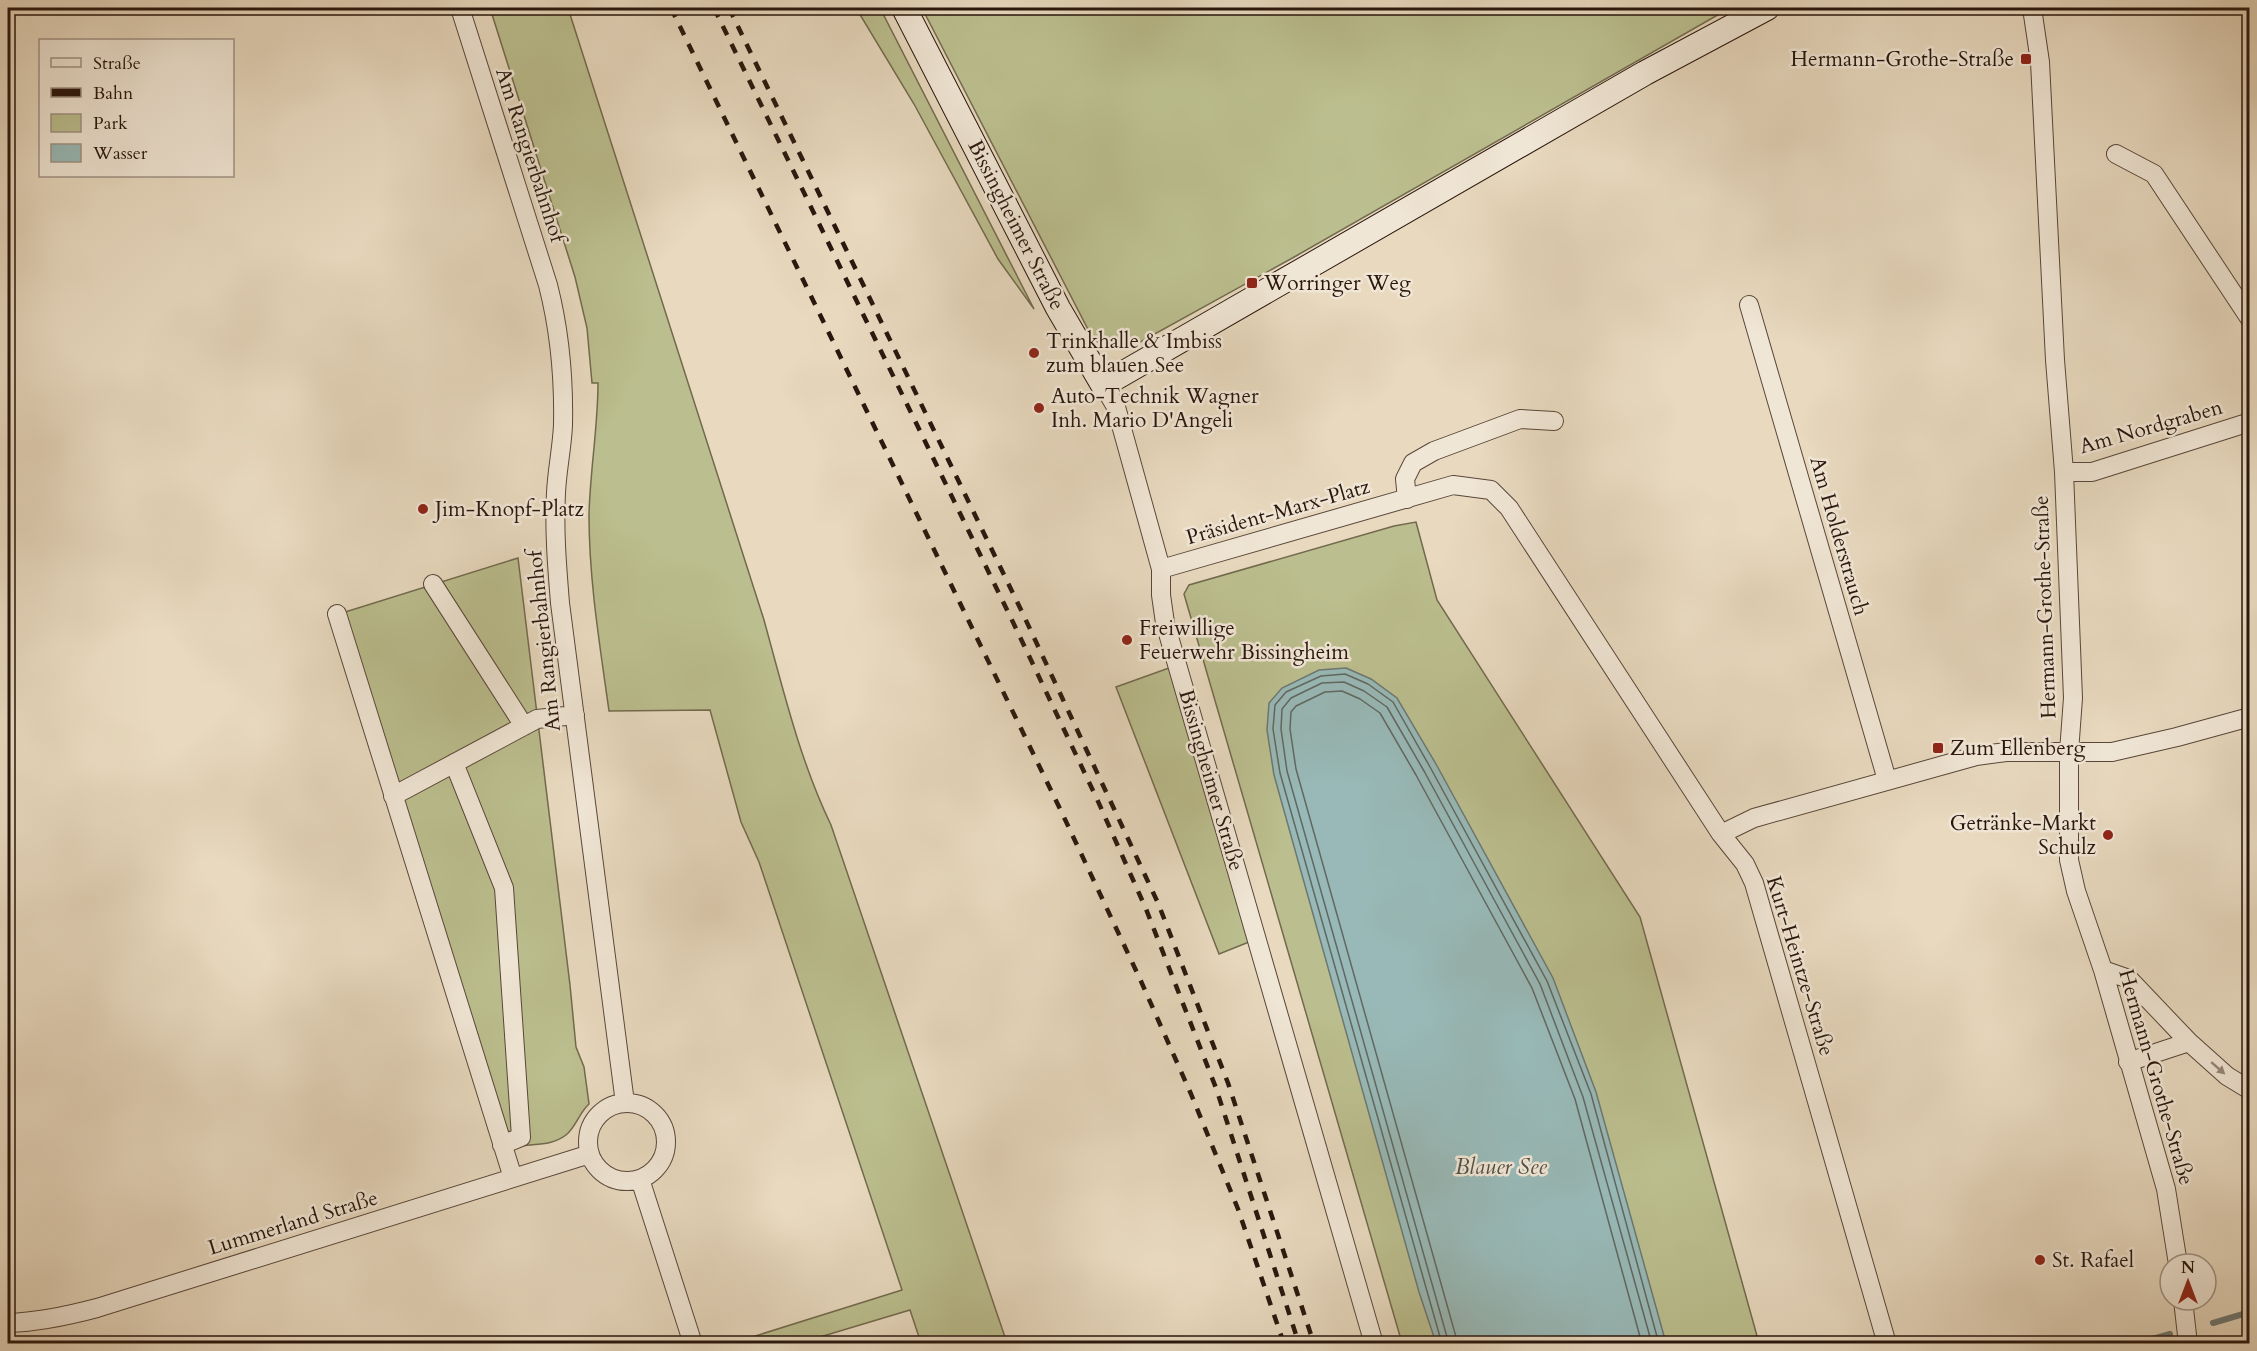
<svg xmlns="http://www.w3.org/2000/svg" width="2257" height="1351" viewBox="0 0 2257 1351" font-family="Cardo,serif">
  <style>
    .green { fill: #bbbe8e; stroke: #726a4e; stroke-width: 1.5 }
    .water { fill: #98b9b7; stroke: #6c7873; stroke-width: 1.5 }
    .lines { fill: none; stroke-linecap: round; stroke-linejoin: round }
    .shore { stroke: #606862; stroke-width: 1.5 }
    .stream { stroke: #6c7873; stroke-width: 6 }
    .street-casing { stroke: #59473a; stroke-width: 20 }
    .secondary-casing { stroke: #29160d; stroke-width: 26 }
    .street { stroke: #f0e6d5; stroke-width: 18 }
    .secondary { stroke: #f0e6d5; stroke-width: 24 }
    .rail { stroke: #29160d; stroke-width: 4.5; stroke-dasharray: 10 10; stroke-linecap: butt }
    .oneway { fill: #96887b }
    .poi-dot { fill: #8f2418; stroke: #f0e6d5; stroke-width: 2 }
    .labels { text-anchor: middle; dominant-baseline: central; stroke-width: 5; stroke-linejoin: round; paint-order: stroke }
    .poi-label { font-size: 21px; fill: #29160d; stroke: #f0e6d5; text-anchor: start }
    .street-label { font-size: 21px; fill: #29160d; stroke: #f0e6d5 }
    .water-label { font-size: 22px; font-style: italic; fill: #504f48; stroke: #f0e6d5 }
  </style>
  <rect width="100%" height="100%" fill="#e8d9bf"/>
  <filter id="stains"><feTurbulence type="fractalNoise" baseFrequency=".00333" numOctaves="4"/><feColorMatrix values="0 0 0 0 .2 0 0 0 0 .09 0 0 0 0 .02 0 0 0 .5 -.17"/></filter>
  <radialGradient id="worn" r=".72"><stop offset=".6" stop-color="#630" stop-opacity="0"/><stop offset="1" stop-color="#630" stop-opacity=".3"/></radialGradient>
  <path class="green" d="M490 8H568L764 620C783 689 800 761 831 825L1007 1343H921L910 1310 800 1343H733L902 1290 759 862 741 822 710 710 609 711C600 646 589 581 589 515 590 471 598 427 598 383H592L587 328 575 277Z
    M856 8H880L1034 309 998 259 914 104Z
    M922 8H1730L1296 256 1133 346C1116 349 1107 349 1093 339Z
    M1416 522 1437 600 1640 917 1759 1343H1402L1184 594 1189 585 1394 526Z
    M518 558 570 985 576 1047 584 1067 589 1104C579 1113 576 1127 566 1135 549 1148 528 1142 509 1149L342 613Z
    M1169 668 1249 942 1219 954 1116 687Z"/>
  <path class="water" d="M1346 668 1371 679 1397 698 1436 764 1553 978 1596 1092 1666 1343H1436L1419 1292 1274 775 1267 730 1269 703 1282 688 1319 670Z"/>
  <g class="lines">
    <path class="shore" d="M1442 1344 1280 773 1273 729 1275 705 1286 692 1321 676 1345 674 1368 684 1393 702 1430 767 1547 981 1591 1094 1659 1344
      M1449 1344 1287 771 1281 729 1282 709 1291 698 1322 683 1344 682 1364 691 1387 707 1424 771 1540 984 1583 1097 1652 1344
      M1458 1344 1296 769 1290 729 1291 712 1296 706 1325 692 1342 691 1360 699 1380 713 1416 775 1532 988 1575 1099 1642 1344"/>
    <path class="stream" d="M2213 1323 2250 1312
      M2135 1344 2170 1334"/>
    <g class="street-casing">
      <path id="street" d="M460 8 548 285C560 332 564 376 563 425 562 448 557 470 556 493 554 530 557 566 560 603L625 1103
        M2032 8 2040 62 2055 360 2064 472 2073 698 2069 752V860L2076 891 2103 970 2166 1189 2178 1264
        M2116 154 2154 174 2250 319
        M1749 305 1887 780
        M1103 385 1116 407 1161 569V595L1165 623 1374 1344
        M2064 472H2092L2250 422
        M1407 499 1405 479 1413 463 1434 451 1520 419 1554 421
        M1161 569 1453 485 1491 490 1509 508 1721 834 1745 864 1754 883 1887 1344
        M433 584 524 726
        M337 614 513 1178
        M454 763 504 888 521 1137 502 1145
        M393 796 537 719 575 715
        M1721 834 1754 818 1976 756 2006 752H2112L2177 737 2250 717
        M2103 970 2129 979 2189 1042 2227 1076 2250 1090
        M2128 1062 2189 1042
        M588 1142a39 39 0 1 1 78 0a39 39 0 1 1-78 0Z
        M640 1179 693 1344
        M2183 1300 2188 1344
        M8 1323C39 1322 67 1316 97 1308L590 1154"/>
    </g>
    <g class="secondary-casing">
      <path id="secondary" d="M904 8 1058 308 1103 385 1645 73 1767 8"/>
    </g>
    <use href="#street" class="street"/>
    <use href="#secondary" class="secondary"/>
    <path class="rail" d="M671 8 1062 813 1140 979 1191 1094 1238 1209 1284 1344
      M714 8 1011 618 1097 799 1146 909 1216 1088 1299 1344
      M729 8 1023 614 1158 903 1228 1083 1314 1344"/>
  </g>
  <defs><path id="oneway-solid" d="M-6-.8H1V-3.2L6.5 0L1 3.2V.8H-6Z" transform="scale(1.5)"/></defs>
  <use class="oneway" href="#oneway-solid" transform="translate(2218 1068) rotate(41)"/>
  <g class="poi-dot">
    <rect x="2020" y="53" width="12" height="12" rx="3"/>
    <rect x="1246" y="277" width="12" height="12" rx="3"/>
    <circle cx="1034" cy="353" r="6"/>
    <circle cx="1039" cy="408" r="6"/>
    <circle cx="423" cy="509" r="6"/>
    <circle cx="1127" cy="640" r="6"/>
    <rect x="1932" y="742" width="12" height="12" rx="3"/>
    <circle cx="2108" cy="835" r="6"/>
    <circle cx="2040" cy="1260" r="6"/>
  </g>
  <g class="labels">
    <g class="poi-label">
      <text x="2014" y="59" text-anchor="end">Hermann-Grothe-Straße</text>
      <text x="1264" y="283">Worringer Weg</text>
      <text x="1046" y="341">Trinkhalle &amp; Imbiss<tspan x="1046" dy="24">zum blauen See</tspan></text>
      <text x="1051" y="396">Auto-Technik Wagner<tspan x="1051" dy="24">Inh. Mario D'Angeli</tspan></text>
      <text x="435" y="509">Jim-Knopf-Platz</text>
      <text x="1139" y="628">Freiwillige<tspan x="1139" dy="24">Feuerwehr Bissingheim</tspan></text>
      <text x="1950" y="748">Zum Ellenberg</text>
      <text x="2096" y="823" text-anchor="end">Getränke-Markt<tspan x="2096" dy="24">Schulz</tspan></text>
      <text x="2052" y="1260">St. Rafael</text>
    </g>
    <g class="street-label">
      <text transform="translate(530 155) rotate(72)">Am Rangierbahnhof</text>
      <text transform="translate(1016 225) rotate(63)">Bissingheimer Straße</text>
      <text transform="translate(2151 427) rotate(-16)">Am Nordgraben</text>
      <text transform="translate(1278 512) rotate(-16)">Präsident-Marx-Platz</text>
      <text transform="translate(1839 536) rotate(74)">Am Holderstrauch</text>
      <text transform="translate(2045 607) rotate(-92)">Hermann-Grothe-Straße</text>
      <text transform="translate(544 641) rotate(-96)">Am Rangierbahnhof</text>
      <text transform="translate(1211 780) rotate(74)">Bissingheimer Straße</text>
      <text transform="translate(1800 966) rotate(73)">Kurt-Heintze-Straße</text>
      <text transform="translate(2156 1077) rotate(74)">Hermann-Grothe-Straße</text>
      <text transform="translate(293 1223) rotate(-17)">Lummerland Straße</text>
    </g>
    <g class="water-label">
      <text x="1501" y="1167">Blauer See</text>
    </g>
  </g>
  <rect width="2257" height="1351" fill="none" stroke="#e8d9bf" stroke-width="30"/>
  <rect x="9" y="9" width="2239" height="1333" fill="none" stroke="#29160d" stroke-width="3"/>
  <rect x="15" y="15" width="2227" height="1321" fill="none" stroke="#29160d" stroke-width="1.5"/>
  <rect x="39" y="39" width="195" height="138" fill="#f0e6d5" stroke="#a09385" stroke-width="1.5"/>
  <rect x="51" y="58" width="30" height="9" fill="#f0e6d5" stroke="#a09385" stroke-width="1.5"/>
  <text x="93" y="69" font-size="18" fill="#29160d">Straße</text>
  <rect x="51" y="88" width="30" height="9" fill="#29160d" stroke="#a09385" stroke-width="1.5"/>
  <text x="93" y="99" font-size="18" fill="#29160d">Bahn</text>
  <rect x="51" y="114" width="30" height="18" fill="#bbbe8e" stroke="#a09385" stroke-width="1.5"/>
  <text x="93" y="129" font-size="18" fill="#29160d">Park</text>
  <rect x="51" y="144" width="30" height="18" fill="#98b9b7" stroke="#a09385" stroke-width="1.5"/>
  <text x="93" y="159" font-size="18" fill="#29160d">Wasser</text>
  <g transform="translate(2188 1282)"><circle r="28" fill="#f0e6d5" stroke="#a09385" stroke-width="1.5"/>
  <path d="M0-4.5L10 22L0 15L-10 22Z" fill="#8f2418"/>
  <text y="-9" font-size="16" font-weight="bold" text-anchor="middle" fill="#29160d">N</text>
  </g>
  <rect width="100%" height="100%" filter="url(#stains)"/>
  <rect width="100%" height="100%" fill="url(#worn)"/>
</svg>
